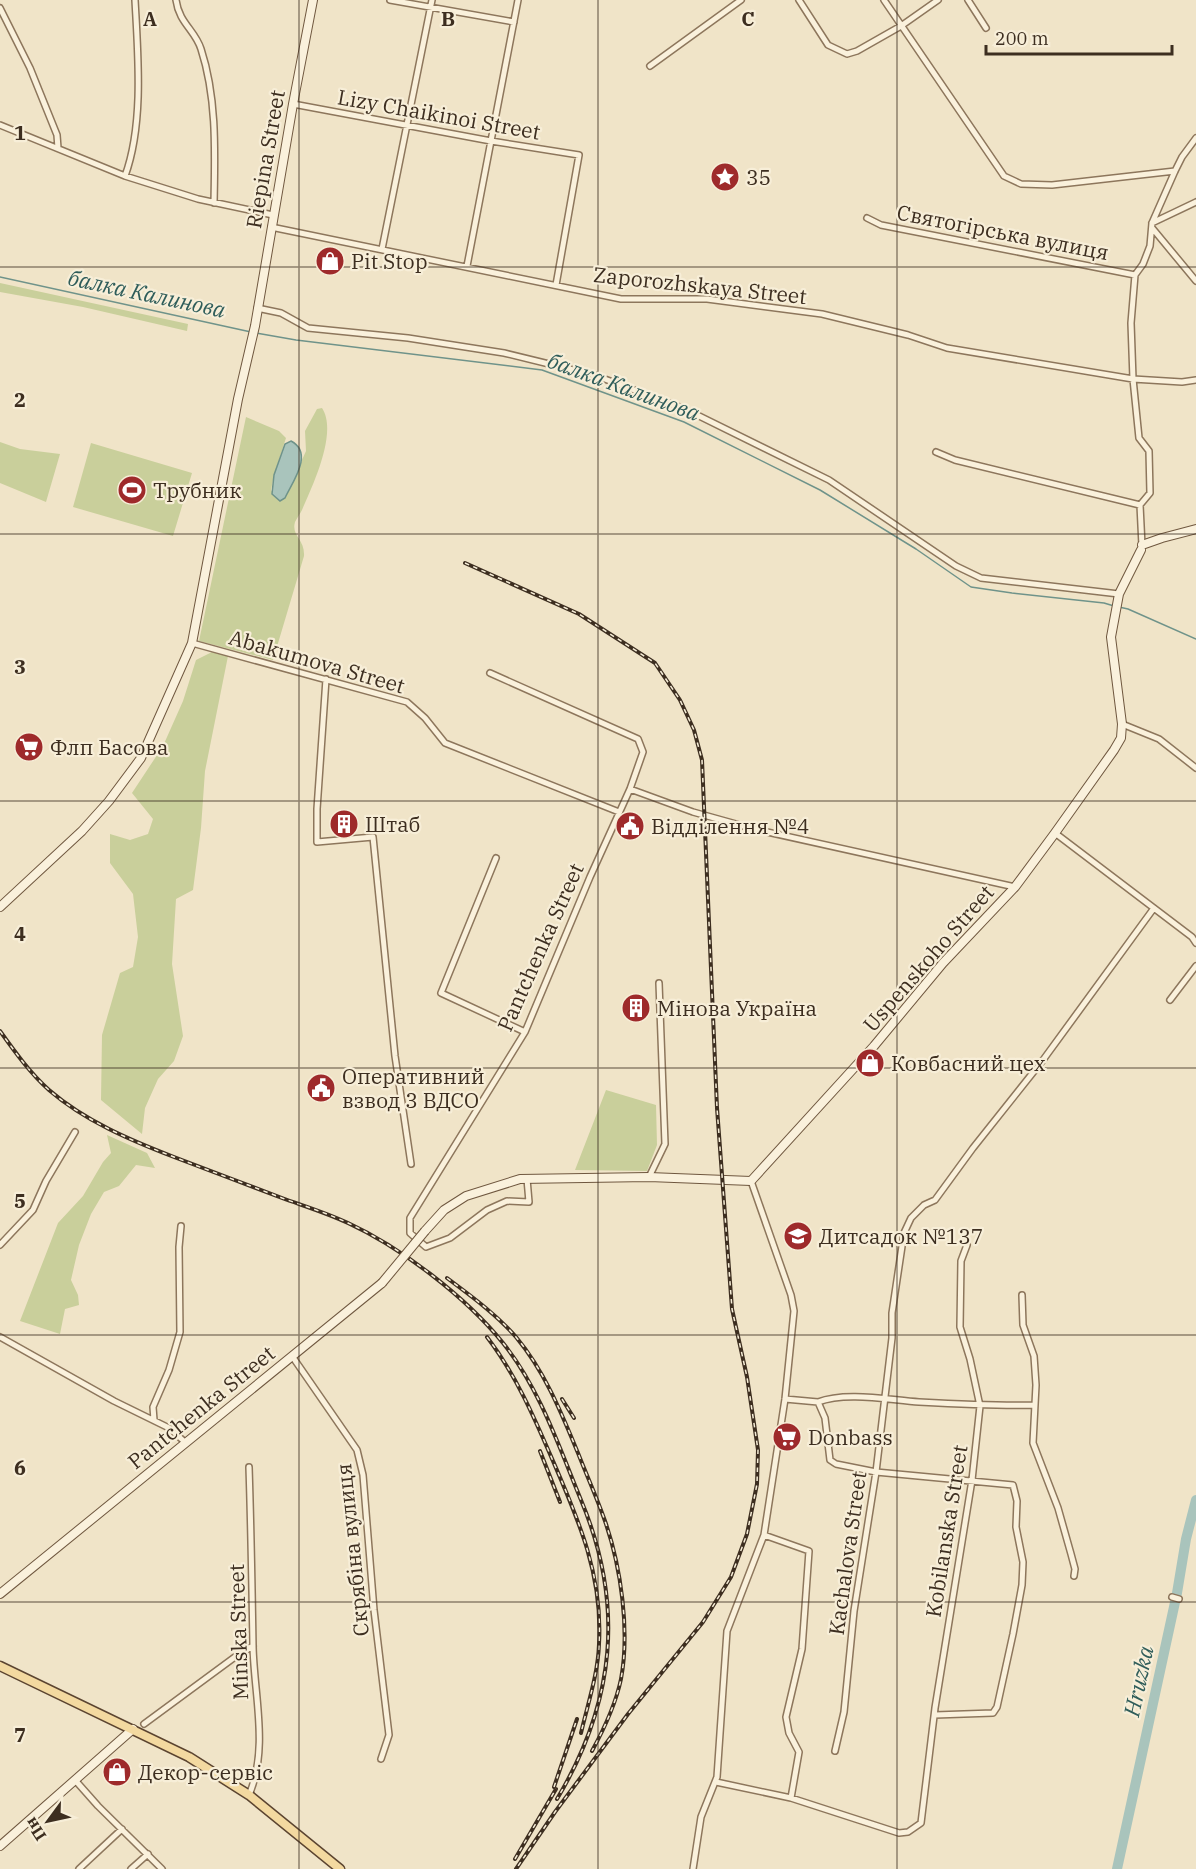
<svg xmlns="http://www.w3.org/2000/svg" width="1196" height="1869" viewBox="0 0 1196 1869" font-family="'IBM Plex Serif',serif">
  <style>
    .green { fill: #c9cf9b }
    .water { fill: #a9c4bc; stroke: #6f938a; stroke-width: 1.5 }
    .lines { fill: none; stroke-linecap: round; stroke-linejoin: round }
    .stream { stroke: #6f938a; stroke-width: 1.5 }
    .river { stroke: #a9c4bc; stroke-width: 10 }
    .street-casing { stroke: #8d765c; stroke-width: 8 }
    .secondary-casing { stroke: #6f573f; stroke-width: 10 }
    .primary-casing { stroke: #5b4430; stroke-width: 11 }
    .street { stroke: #faf1dc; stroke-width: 5 }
    .secondary { stroke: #faf1dc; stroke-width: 8 }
    .primary { stroke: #f3d9a0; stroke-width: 8 }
    .rail-casing { stroke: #3d2e20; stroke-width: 4 }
    .rail { stroke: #f7eed8; stroke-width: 1.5; stroke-dasharray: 4.5; stroke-linecap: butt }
    .secondary-bridge-casing { stroke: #6f573f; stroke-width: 10; stroke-linecap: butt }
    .secondary-bridge { stroke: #faf1dc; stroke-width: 8 }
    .grid { fill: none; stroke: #3d2e20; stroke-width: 1.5; stroke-opacity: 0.55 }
    .labels { text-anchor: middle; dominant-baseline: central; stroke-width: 4.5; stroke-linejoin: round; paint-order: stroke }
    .street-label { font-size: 21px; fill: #3d2e20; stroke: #f7eed8 }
    .poi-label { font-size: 21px; fill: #3d2e20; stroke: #f7eed8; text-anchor: start }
    .water-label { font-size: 22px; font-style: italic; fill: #2f5d5a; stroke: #f7eed8 }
    .grid-label { font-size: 20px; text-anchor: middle; font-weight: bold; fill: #3d2e20; stroke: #f7eed8; stroke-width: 4.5; stroke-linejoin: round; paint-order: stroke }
  </style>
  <rect width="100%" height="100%" fill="#f0e4c8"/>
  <path class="green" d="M0 283 188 324 187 331 83 307 0 292Z
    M322 408C338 432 313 485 302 510 300 514 297 518 295 522 291 536 305 539 304 556L273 660 199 641 246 417 279 431 286 438 274 475 271 490 277 499 280 500 285 498 306 451 305 431 317 409Z
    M0 442 20 449 60 454 46 502 0 483Z
    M91 443 192 473 173 536 73 507Z
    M212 652 228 656 205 771 201 828 193 890 176 899 172 964 183 1036 174 1061 158 1079 145 1108 142 1134 101 1100 102 1035 120 973 133 967 138 937 133 894 110 863V834L130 840 148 834 153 819 132 793 163 746 183 701 196 660Z
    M606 1090 656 1105 657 1145 647 1171 575 1170Z
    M107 1135 147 1153 155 1168 136 1165 119 1186 104 1192 91 1214 79 1245 71 1280 78 1295 79 1305 65 1309 60 1334 20 1321 58 1223 83 1196 103 1162 111 1153Z"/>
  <path class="water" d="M291 441C314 453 293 481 285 498L280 501 272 494 274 475 285 444Z"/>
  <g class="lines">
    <path class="stream" d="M0 277 251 332
      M256 333 296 340 542 370 684 422 820 490 916 549 971 587 1012 593 1104 603 1114 606
      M1119 607 1128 609 1196 639"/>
    <path class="river" d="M1117 1869 1177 1593 1186 1539 1196 1500"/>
    <g class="street-casing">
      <path id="street" d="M176 0C179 23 195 30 201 49 217 98 215 152 214 203
        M390 0 514 22
        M799 0 828 45 847 54 857 51 901 26 938 0
        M884 0 1004 176 1021 184 1052 185 1175 171
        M968 0 986 28
        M0 8 30 68 57 135 58 148
        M650 66 741 0
        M293 104 491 141 579 155 556 285
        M0 125 125 176 198 199 273 215
        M125 176C144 124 138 55 135 0
        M867 218 881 225 1135 275
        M1152 223 1196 202
        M271 227 621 299H707L822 314 908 335 947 348 1133 379 1182 382 1196 380
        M1153 229 1196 281
        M382 249 432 0
        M467 266 518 0
        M257 308 281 313 308 328 408 338 504 353 594 375 685 409 829 480 956 566 981 578 1119 594
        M936 452 955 460 1140 505
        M1142 546 1140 505 1150 493 1149 451 1139 438 1133 379 1131 323 1135 275 1143 264 1150 246 1152 223 1175 171 1182 157 1196 138
        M192 643 407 702 425 718 445 743 619 812
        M490 673 638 739 643 752 630 789 590 877 525 1032 410 1218V1233L426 1247 450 1238 487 1210 507 1201 529 1202 527 1179
        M326 679 317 809V842L373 837 395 1056 411 1164
        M1122 724 1159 739 1196 768
        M630 789 693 812 754 829 1015 887
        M1055 833 1192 937 1196 943
        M496 858 441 993 525 1032
        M1170 1000 1196 966
        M649 1177 665 1144 659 983
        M0 1245 33 1210 46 1181 75 1132
        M1022 1295 1023 1325 1034 1356 1036 1385 1033 1443 1058 1508 1071 1554 1075 1569 1074 1576
        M0 1337 114 1401 169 1428 186 1443
        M292 1356 357 1450 363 1475 374 1610 389 1735 381 1759
        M785 1399 818 1402 825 1418 830 1460 836 1464 876 1472 1013 1485 1017 1501 1016 1527 1023 1562 1022 1585 1013 1634 997 1707 993 1713 935 1715
        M818 1402C846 1391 889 1400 919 1402 957 1404 995 1406 1033 1405
        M154 1420 153 1407 169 1370 180 1332 179 1247 181 1226
        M764 1535 809 1551 802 1649 786 1717 789 1733 799 1752 791 1798
        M1172 1597 1179 1599
        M144 1724 239 1654 253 1646
        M835 1751 844 1712 854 1611 876 1472 892 1338V1313L904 1233 911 1218 924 1205 935 1200 973 1148 1043 1060 1154 908
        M75 1780 98 1806 162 1869
        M716 1782 791 1798 899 1833 908 1832 921 1823 935 1708 972 1480 980 1406 970 1359 960 1327 961 1261 967 1245
        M249 1795C269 1748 254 1695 253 1646 252 1586 251 1527 249 1467
        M79 1869 122 1829
        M131 1869 148 1854
        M693 1869 701 1817 717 1777 727 1631 764 1535 785 1399 794 1311 791 1295 751 1181"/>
    </g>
    <g class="secondary-casing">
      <path id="secondary" d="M1142 545 1162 538 1196 529
        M0 907 82 831 109 801 141 758 192 643 238 399 255 326 293 104 313 0
        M425 1231 444 1210 466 1196 520 1179 649 1177 751 1181 874 1046 943 963 1015 887 1055 833 1114 750 1121 738 1122 724 1111 637 1119 594 1141 550
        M0 1594 382 1283
        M0 1846 133 1729"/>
    </g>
    <g class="primary-casing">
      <path id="primary" d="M0 1666 189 1757 249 1795 340 1869"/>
    </g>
    <use href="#street" class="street"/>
    <use href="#secondary" class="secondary"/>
    <use href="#primary" class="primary"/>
    <g class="rail-casing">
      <path id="rail" d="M465 563 579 614 655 663 680 700 694 730 702 760 717 1108 732 1309 747 1377 758 1450 757 1484 747 1534 731 1577 703 1622 628 1714 555 1812 516 1869
        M0 1031C15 1052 30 1073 49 1090 85 1121 130 1140 174 1157 210 1171 246 1184 282 1198 304 1206 327 1213 348 1223 402 1248 466 1297 503 1343 540 1389 559 1447 581 1500 625 1605 615 1702 557 1799
        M447 1278C471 1296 496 1314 516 1337 545 1372 561 1412 578 1453 587 1476 597 1498 605 1521 621 1567 630 1631 621 1679 616 1703 604 1729 592 1751
        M487 1337C516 1375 534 1417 553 1461 579 1521 603 1576 599 1644 598 1674 588 1703 581 1733
        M562 1399 574 1418
        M540 1451 560 1502
        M554 1787 577 1719
        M515 1859 556 1789"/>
    </g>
    <use href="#rail" class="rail"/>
    <g class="secondary-bridge-casing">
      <path id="secondary-bridge" d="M382 1283 425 1231"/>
    </g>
    <use href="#secondary-bridge" class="secondary-bridge"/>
  </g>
  <path class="grid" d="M299 0V1869M598 0V1869M897 0V1869M0 267H1196M0 534H1196M0 801H1196M0 1068H1196M0 1335H1196M0 1602H1196"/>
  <defs>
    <g id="sight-disc" transform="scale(1.5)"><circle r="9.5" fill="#9e2a2b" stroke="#f7eed8"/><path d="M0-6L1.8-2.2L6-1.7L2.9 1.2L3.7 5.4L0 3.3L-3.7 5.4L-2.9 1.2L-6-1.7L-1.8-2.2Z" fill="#fff"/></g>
    <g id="shop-disc" transform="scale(1.5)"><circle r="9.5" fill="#9e2a2b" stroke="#f7eed8"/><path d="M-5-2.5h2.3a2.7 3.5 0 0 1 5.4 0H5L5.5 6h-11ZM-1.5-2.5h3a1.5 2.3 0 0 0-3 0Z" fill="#fff"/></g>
    <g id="stadium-disc" transform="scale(1.5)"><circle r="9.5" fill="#9e2a2b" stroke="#f7eed8"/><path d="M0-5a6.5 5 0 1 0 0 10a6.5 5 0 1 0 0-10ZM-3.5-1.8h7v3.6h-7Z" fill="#fff"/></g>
    <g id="supermarket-disc" transform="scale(1.5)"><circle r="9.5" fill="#9e2a2b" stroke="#f7eed8"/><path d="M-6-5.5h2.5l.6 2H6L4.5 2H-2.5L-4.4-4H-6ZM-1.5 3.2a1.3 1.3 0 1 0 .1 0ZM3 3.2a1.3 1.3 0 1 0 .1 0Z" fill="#fff"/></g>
    <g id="building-disc" transform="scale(1.5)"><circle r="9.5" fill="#9e2a2b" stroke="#f7eed8"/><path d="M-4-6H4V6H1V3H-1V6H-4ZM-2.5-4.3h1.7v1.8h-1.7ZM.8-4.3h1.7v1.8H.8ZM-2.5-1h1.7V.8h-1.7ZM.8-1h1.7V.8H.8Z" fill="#fff"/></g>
    <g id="civic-disc" transform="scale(1.5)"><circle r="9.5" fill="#9e2a2b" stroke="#f7eed8"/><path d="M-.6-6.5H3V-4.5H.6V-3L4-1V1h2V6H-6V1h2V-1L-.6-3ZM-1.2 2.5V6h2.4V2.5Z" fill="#fff"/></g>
    <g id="school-disc" transform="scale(1.5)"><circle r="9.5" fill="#9e2a2b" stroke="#f7eed8"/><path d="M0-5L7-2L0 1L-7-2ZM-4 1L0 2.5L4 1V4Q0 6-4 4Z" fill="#fff"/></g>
  </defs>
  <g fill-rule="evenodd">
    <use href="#sight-disc" x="725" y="177"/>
    <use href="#shop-disc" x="330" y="261"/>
    <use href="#stadium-disc" x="132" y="490"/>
    <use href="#supermarket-disc" x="29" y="747"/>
    <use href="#building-disc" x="344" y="824"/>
    <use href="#civic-disc" x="630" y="826"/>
    <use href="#building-disc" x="636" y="1008"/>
    <use href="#shop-disc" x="870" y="1063"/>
    <use href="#civic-disc" x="321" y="1088"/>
    <use href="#school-disc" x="798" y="1236"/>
    <use href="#supermarket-disc" x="787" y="1437"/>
    <use href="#shop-disc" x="117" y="1772"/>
  </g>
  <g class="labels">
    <g class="street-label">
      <text transform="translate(439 114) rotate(10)">Lizy Chaikinoi Street</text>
      <text transform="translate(265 159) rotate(-80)">Riepina Street</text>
      <text transform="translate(1003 232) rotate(11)">Святогірська вулиця</text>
      <text transform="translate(700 285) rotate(6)">Zaporozhskaya Street</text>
      <text transform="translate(317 661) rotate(16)">Abakumova Street</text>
      <text transform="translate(540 947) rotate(-66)">Pantchenka Street</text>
      <text transform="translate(928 958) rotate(-49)">Uspenskoho Street</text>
      <text transform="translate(201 1407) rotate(-39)">Pantchenka Street</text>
      <text transform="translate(946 1531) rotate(-81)">Kobilanska Street</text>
      <text transform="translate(352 1550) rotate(-96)">Скрябіна вулиця</text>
      <text transform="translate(847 1553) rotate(-82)">Kachalova Street</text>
      <text transform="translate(238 1632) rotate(-92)">Minska Street</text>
    </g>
    <g class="poi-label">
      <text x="746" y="177">35</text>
      <text x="351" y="261">Pit Stop</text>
      <text x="153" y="490">Трубник</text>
      <text x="50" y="747">Флп Басова</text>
      <text x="365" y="824">Штаб</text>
      <text x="651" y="826">Відділення №4</text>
      <text x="657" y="1008">Мінова Україна</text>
      <text x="891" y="1063">Ковбасний цех</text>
      <text x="342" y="1076">Оперативний<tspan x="342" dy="24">взвод 3 ВДСО</tspan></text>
      <text x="819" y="1236">Дитсадок №137</text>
      <text x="808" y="1437">Donbass</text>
      <text x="138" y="1772">Декор-сервіс</text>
    </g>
    <g class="water-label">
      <text transform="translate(147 293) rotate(12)">балка Калинова</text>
      <text transform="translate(624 386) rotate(20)">балка Калинова</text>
      <text transform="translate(1138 1681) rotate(-78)">Hruzka</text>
    </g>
  </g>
  <g class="grid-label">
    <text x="150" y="26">A</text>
    <text x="448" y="26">B</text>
    <text x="748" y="26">C</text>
    <text x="20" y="140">1</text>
    <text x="20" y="407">2</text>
    <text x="20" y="674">3</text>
    <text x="20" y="941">4</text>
    <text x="20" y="1208">5</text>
    <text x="20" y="1475">6</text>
    <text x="20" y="1742">7</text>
  </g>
  <g transform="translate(48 1821) rotate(237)" stroke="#f7eed8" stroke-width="4.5" paint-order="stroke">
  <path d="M0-4.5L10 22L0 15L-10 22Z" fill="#3d2e20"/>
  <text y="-9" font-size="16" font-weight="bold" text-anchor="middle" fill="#3d2e20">Пн</text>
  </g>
  <path d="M986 45v9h186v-9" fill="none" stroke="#3d2e20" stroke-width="3"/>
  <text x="995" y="45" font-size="18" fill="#3d2e20" stroke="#f7eed8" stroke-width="4.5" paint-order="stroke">200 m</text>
</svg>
